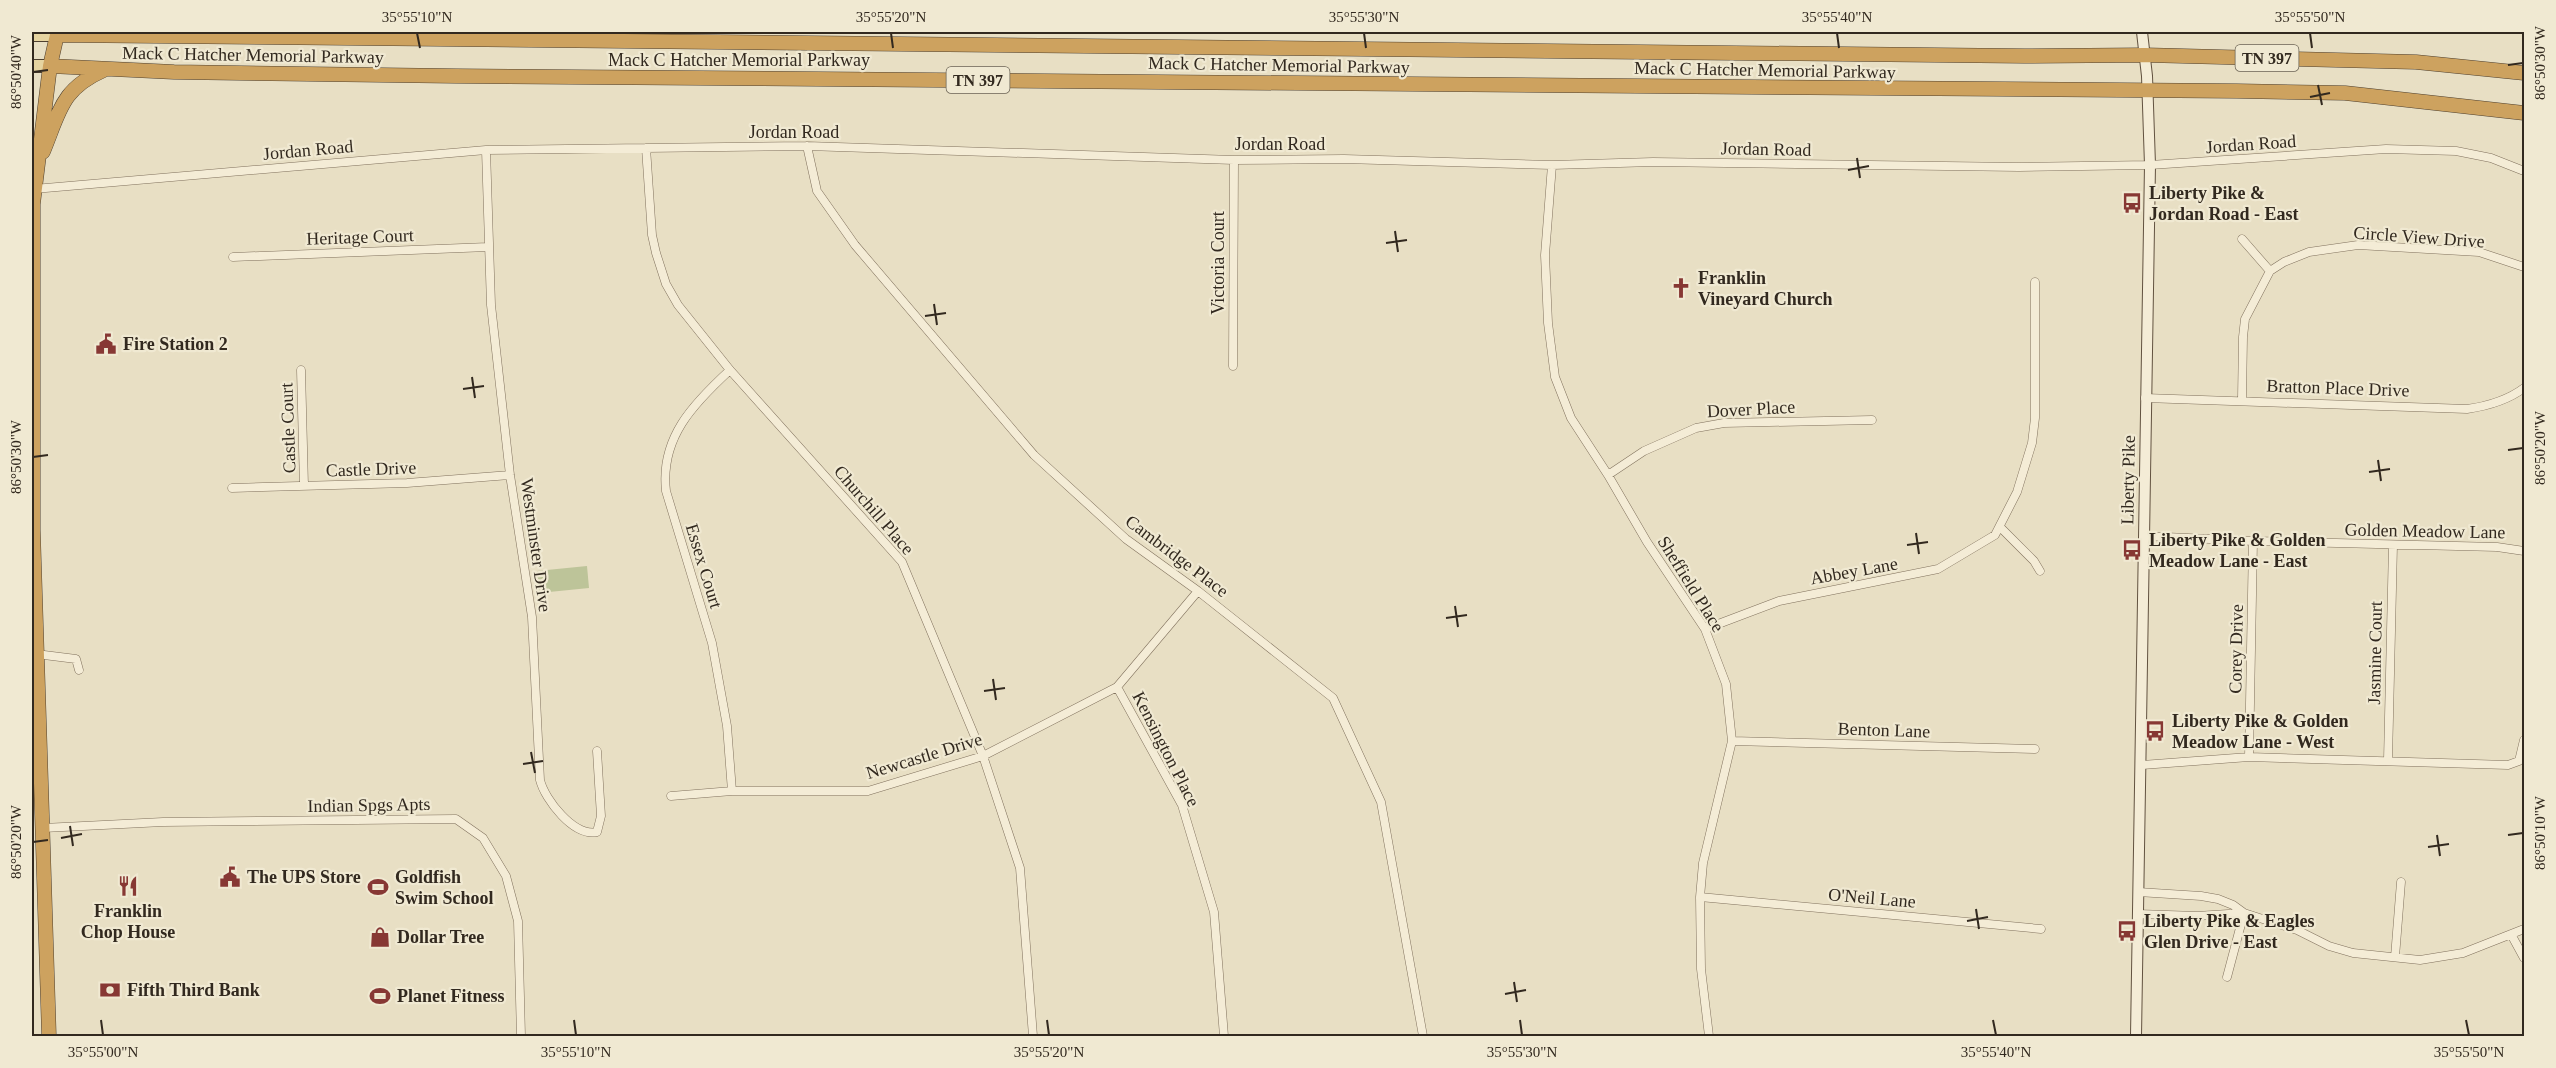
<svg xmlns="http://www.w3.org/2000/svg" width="2556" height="1068" viewBox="0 0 2556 1068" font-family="Georgia,serif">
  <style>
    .green { fill: #bdc499 }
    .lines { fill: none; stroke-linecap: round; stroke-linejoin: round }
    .street-casing { stroke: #80715d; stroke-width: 9 }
    .secondary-casing { stroke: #625240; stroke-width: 12 }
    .primary-casing { stroke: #4e4030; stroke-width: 14 }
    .highway-casing { stroke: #4e4030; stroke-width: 15 }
    .street { stroke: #f4ecd6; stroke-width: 8 }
    .secondary { stroke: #f4ecd6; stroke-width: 10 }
    .primary { stroke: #e6d4a0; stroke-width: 12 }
    .highway { stroke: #cda25f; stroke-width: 14 }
    .ticks { fill: none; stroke: #32291f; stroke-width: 2 }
    .labels { text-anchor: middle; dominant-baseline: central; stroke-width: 4.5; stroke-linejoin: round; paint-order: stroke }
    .shield { fill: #f0e9d2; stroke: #6b6355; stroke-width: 1.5 }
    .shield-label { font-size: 16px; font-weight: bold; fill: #32291f }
    .street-label { font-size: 18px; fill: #32291f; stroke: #f0e9d2 }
    .poi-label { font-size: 18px; font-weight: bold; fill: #32291f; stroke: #f0e9d2; text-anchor: start }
    .neatline { fill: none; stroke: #32291f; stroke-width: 2 }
    .ticks-label { font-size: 15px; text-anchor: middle; fill: #32291f }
  </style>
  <rect width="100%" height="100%" fill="#e8dfc4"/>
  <path class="green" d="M587 566 589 588 539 593 537 571Z"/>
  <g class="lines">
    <g class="street-casing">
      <path id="street" d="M807 146 817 191 855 245 1034 455 1126 539 1198 591 1333 698 1381 802 1423 1036
        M646 148 652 235 656 253 666 284 678 305 730 370 902 562 983 756 1020 868 1033 1036
        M486 150 491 305 510 475 532 617 540 780C545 800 574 837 597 832L601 816 597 751
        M1552 165 1545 255 1548 323 1555 377 1571 418 1608 475 1647 542 1705 629 1726 684 1732 741 1703 863 1700 897 1701 969 1709 1036
        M34 189 486 150 807 146 1234 160 1344 159 1552 165 1653 162 2019 167 2150 165 2386 149 2456 151 2491 158 2524 171
        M2242 239 2270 271
        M233 257 488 247
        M1233 366 1234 160
        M301 370 304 486
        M730 370C693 404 660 438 666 491L712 643 727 726 732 791
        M2145 398 2467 409C2488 406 2508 400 2524 388
        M2242 399 2243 337 2245 319 2270 271 2284 262 2309 252 2358 245 2479 252 2524 267
        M1608 475 1644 451 1696 428 1724 423 1872 420
        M232 488 407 483 510 475
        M2000 527 2034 561 2040 571
        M2144 536 2253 541 2497 547 2524 551
        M1705 629 1779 601 1938 569 1995 535 2017 492 2032 443 2035 418V282
        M36 654 76 659 79 670
        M1117 687 1182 805 1214 912 1224 1036
        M1732 741 2035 749
        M2249 757 2253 541
        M2388 760 2393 545
        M2142 765 2249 757 2508 765 2519 761 2524 740
        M671 796 732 791H868L983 756 1117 687 1198 591
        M43 828 163 822 456 819 483 838 506 876 518 921 521 1036
        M2138 892 2201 896 2218 899 2233 905 2244 913 2297 930 2329 946 2353 953 2420 960 2463 953 2524 929
        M1700 897 2041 929
        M2138 914 2197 916 2244 913
        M2512 936 2524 958
        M2395 957 2401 882
        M2227 977 2244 913"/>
    </g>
    <g class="secondary-casing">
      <path id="secondary" d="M2136 1036 2150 165 2147 76 2142 32"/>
    </g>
    <g class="primary-casing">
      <path id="primary" d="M32 35H57L58 32
        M32 66H50"/>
    </g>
    <g class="highway-casing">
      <path id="highway" d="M50 66 174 72 455 76 2237 91 2345 93 2524 113
        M43 152C60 111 61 89 104 70
        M49 1036 33 530V204L50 66 57 35 2024 56 2145 55 2416 62 2524 73"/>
    </g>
    <use href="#street" class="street"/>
    <use href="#secondary" class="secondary"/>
    <use href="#primary" class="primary"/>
    <use href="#highway" class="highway"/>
  </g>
  <path class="ticks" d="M417 33 420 48M891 33 893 48M1364 33 1366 48M1837 33 1839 48M2310 33 2312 48M2508 65 2523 63M33 72 48 70M2318 85 2322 105M2310 97 2330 93M1857 158 1860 178M1848 170 1869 166M1395 231 1398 252M1386 243 1407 240M934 304 937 325M925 316 946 313M472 377 475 398M463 389 484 386M2508 450 2523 448M33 457 48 455M2378 460 2381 481M2369 472 2390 469M1916 533 1919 554M1907 545 1928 542M1455 606 1458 627M1446 618 1467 615M993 679 996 700M984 691 1005 688M531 752 535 773M523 764 543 761M70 826 73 846M2437 835 2440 856M2508 835 2523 833M61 838 82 834M33 842 48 840M2428 847 2449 844M1976 909 1979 929M1967 921 1988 917M1514 982 1517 1002M1505 994 1526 990M101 1020 103 1035M574 1020 576 1035M1047 1020 1049 1035M1520 1020 1522 1035M1993 1020 1996 1035M2466 1020 2469 1035"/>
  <defs>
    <g id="bus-bare" transform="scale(1.62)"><path d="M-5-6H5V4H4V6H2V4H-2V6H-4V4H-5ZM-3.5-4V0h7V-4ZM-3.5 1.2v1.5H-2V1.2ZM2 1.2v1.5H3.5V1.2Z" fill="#873834" stroke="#f0e9d2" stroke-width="2.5" paint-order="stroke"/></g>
    <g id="church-bare" transform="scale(1.62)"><path d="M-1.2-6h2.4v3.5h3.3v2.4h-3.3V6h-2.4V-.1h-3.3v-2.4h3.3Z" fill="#873834" stroke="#f0e9d2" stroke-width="2.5" paint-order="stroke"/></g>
    <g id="civic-bare" transform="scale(1.62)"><path d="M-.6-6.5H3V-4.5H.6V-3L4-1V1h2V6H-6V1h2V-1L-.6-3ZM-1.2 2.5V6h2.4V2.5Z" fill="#873834" stroke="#f0e9d2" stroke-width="2.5" paint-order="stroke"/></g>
    <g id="restaurant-bare" transform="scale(1.62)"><path d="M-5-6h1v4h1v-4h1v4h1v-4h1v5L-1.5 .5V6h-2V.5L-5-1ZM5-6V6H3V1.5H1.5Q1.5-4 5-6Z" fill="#873834" stroke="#f0e9d2" stroke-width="2.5" paint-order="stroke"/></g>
    <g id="stadium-bare" transform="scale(1.62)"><path d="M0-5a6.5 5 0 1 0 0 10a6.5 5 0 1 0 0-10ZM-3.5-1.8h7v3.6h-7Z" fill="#873834" stroke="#f0e9d2" stroke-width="2.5" paint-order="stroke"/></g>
    <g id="shop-bare" transform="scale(1.62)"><path d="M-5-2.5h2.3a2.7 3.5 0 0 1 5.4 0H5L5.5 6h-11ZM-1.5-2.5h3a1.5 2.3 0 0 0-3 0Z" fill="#873834" stroke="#f0e9d2" stroke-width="2.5" paint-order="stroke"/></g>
    <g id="bank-bare" transform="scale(1.62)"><path d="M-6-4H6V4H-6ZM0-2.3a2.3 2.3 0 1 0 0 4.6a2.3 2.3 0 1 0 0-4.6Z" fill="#873834" stroke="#f0e9d2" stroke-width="2.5" paint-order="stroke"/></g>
  </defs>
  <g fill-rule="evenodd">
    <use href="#bus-bare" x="2132" y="203"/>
    <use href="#church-bare" x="1681" y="288"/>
    <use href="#civic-bare" x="106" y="344"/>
    <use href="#bus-bare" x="2132" y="550"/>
    <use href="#bus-bare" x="2155" y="731"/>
    <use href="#civic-bare" x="230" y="877"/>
    <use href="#restaurant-bare" x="128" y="886"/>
    <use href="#stadium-bare" x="378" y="887"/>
    <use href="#bus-bare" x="2127" y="931"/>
    <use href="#shop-bare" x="380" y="937"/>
    <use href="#bank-bare" x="110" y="990"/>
    <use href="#stadium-bare" x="380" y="996"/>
  </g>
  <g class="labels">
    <g class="shield">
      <rect x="2235.5" y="45" width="63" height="26" rx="4.5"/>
      <rect x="946.5" y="67" width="63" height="26" rx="4.5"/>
    </g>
    <g class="shield-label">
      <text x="2267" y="58">TN 397</text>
      <text x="978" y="80">TN 397</text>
    </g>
    <g class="street-label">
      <text transform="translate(253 55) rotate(1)">Mack C Hatcher Memorial Parkway</text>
      <text x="739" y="60">Mack C Hatcher Memorial Parkway</text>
      <text transform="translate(1279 65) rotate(1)">Mack C Hatcher Memorial Parkway</text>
      <text transform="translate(1765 70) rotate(1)">Mack C Hatcher Memorial Parkway</text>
      <text x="794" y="132">Jordan Road</text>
      <text x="1280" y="144">Jordan Road</text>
      <text transform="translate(2251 144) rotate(-4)">Jordan Road</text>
      <text transform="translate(1766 149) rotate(1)">Jordan Road</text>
      <text transform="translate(308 150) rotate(-5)">Jordan Road</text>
      <text transform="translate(360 237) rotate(-2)">Heritage Court</text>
      <text transform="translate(2419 237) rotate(4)">Circle View Drive</text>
      <text transform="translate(1218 263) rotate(-90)">Victoria Court</text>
      <text transform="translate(2338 388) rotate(2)">Bratton Place Drive</text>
      <text transform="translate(1751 409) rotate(-3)">Dover Place</text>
      <text transform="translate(288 428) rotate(-92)">Castle Court</text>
      <text transform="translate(371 469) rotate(-2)">Castle Drive</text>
      <text transform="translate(2128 480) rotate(-89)">Liberty Pike</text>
      <text transform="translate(874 510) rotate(49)">Churchill Place</text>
      <text transform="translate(2425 531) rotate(1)">Golden Meadow Lane</text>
      <text transform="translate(536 545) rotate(82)">Westminster Drive</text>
      <text transform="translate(1177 556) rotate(37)">Cambridge Place</text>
      <text transform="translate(704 566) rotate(73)">Essex Court</text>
      <text transform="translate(1854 571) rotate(-10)">Abbey Lane</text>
      <text transform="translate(1691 584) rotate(58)">Sheffield Place</text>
      <text transform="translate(2236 649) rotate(-89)">Corey Drive</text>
      <text transform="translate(2375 653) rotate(-89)">Jasmine Court</text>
      <text transform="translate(1884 730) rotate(2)">Benton Lane</text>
      <text transform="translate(1166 749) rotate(63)">Kensington Place</text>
      <text transform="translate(924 756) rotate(-17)">Newcastle Drive</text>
      <text transform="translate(369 805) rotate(-1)">Indian Spgs Apts</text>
      <text transform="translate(1872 898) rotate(5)">O'Neil Lane</text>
    </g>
    <g class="poi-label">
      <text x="2149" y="193">Liberty Pike &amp;<tspan x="2149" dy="21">Jordan Road - East</tspan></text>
      <text x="1698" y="278">Franklin<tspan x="1698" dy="21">Vineyard Church</tspan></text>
      <text x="123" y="344">Fire Station 2</text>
      <text x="2149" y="540">Liberty Pike &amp; Golden<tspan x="2149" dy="21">Meadow Lane - East</tspan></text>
      <text x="2172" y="721">Liberty Pike &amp; Golden<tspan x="2172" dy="21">Meadow Lane - West</tspan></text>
      <text x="247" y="877">The UPS Store</text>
      <text x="395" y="877">Goldfish<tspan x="395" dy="21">Swim School</tspan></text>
      <text x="128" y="911" text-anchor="middle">Franklin<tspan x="128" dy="21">Chop House</tspan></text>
      <text x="2144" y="921">Liberty Pike &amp; Eagles<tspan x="2144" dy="21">Glen Drive - East</tspan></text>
      <text x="397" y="937">Dollar Tree</text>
      <text x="127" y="990">Fifth Third Bank</text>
      <text x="397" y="996">Planet Fitness</text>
    </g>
  </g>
  <rect width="2556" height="1068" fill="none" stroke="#f0e9d2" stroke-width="66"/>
  <rect x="33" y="33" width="2490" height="1002" class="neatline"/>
  <g class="ticks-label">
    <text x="417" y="22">35°55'10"N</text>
    <text x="891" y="22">35°55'20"N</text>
    <text x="1364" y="22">35°55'30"N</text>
    <text x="1837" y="22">35°55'40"N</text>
    <text x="2310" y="22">35°55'50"N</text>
    <text transform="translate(2540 63) rotate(-90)" y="5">86°50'30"W</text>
    <text transform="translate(16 72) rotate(-90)" y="5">86°50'40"W</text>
    <text transform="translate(2540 448) rotate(-90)" y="5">86°50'20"W</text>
    <text transform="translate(16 457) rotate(-90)" y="5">86°50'30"W</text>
    <text transform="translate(2540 833) rotate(-90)" y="5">86°50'10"W</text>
    <text transform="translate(16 842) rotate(-90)" y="5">86°50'20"W</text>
    <text x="103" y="1057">35°55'00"N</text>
    <text x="576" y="1057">35°55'10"N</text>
    <text x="1049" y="1057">35°55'20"N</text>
    <text x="1522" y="1057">35°55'30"N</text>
    <text x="1996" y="1057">35°55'40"N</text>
    <text x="2469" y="1057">35°55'50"N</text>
  </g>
</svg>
